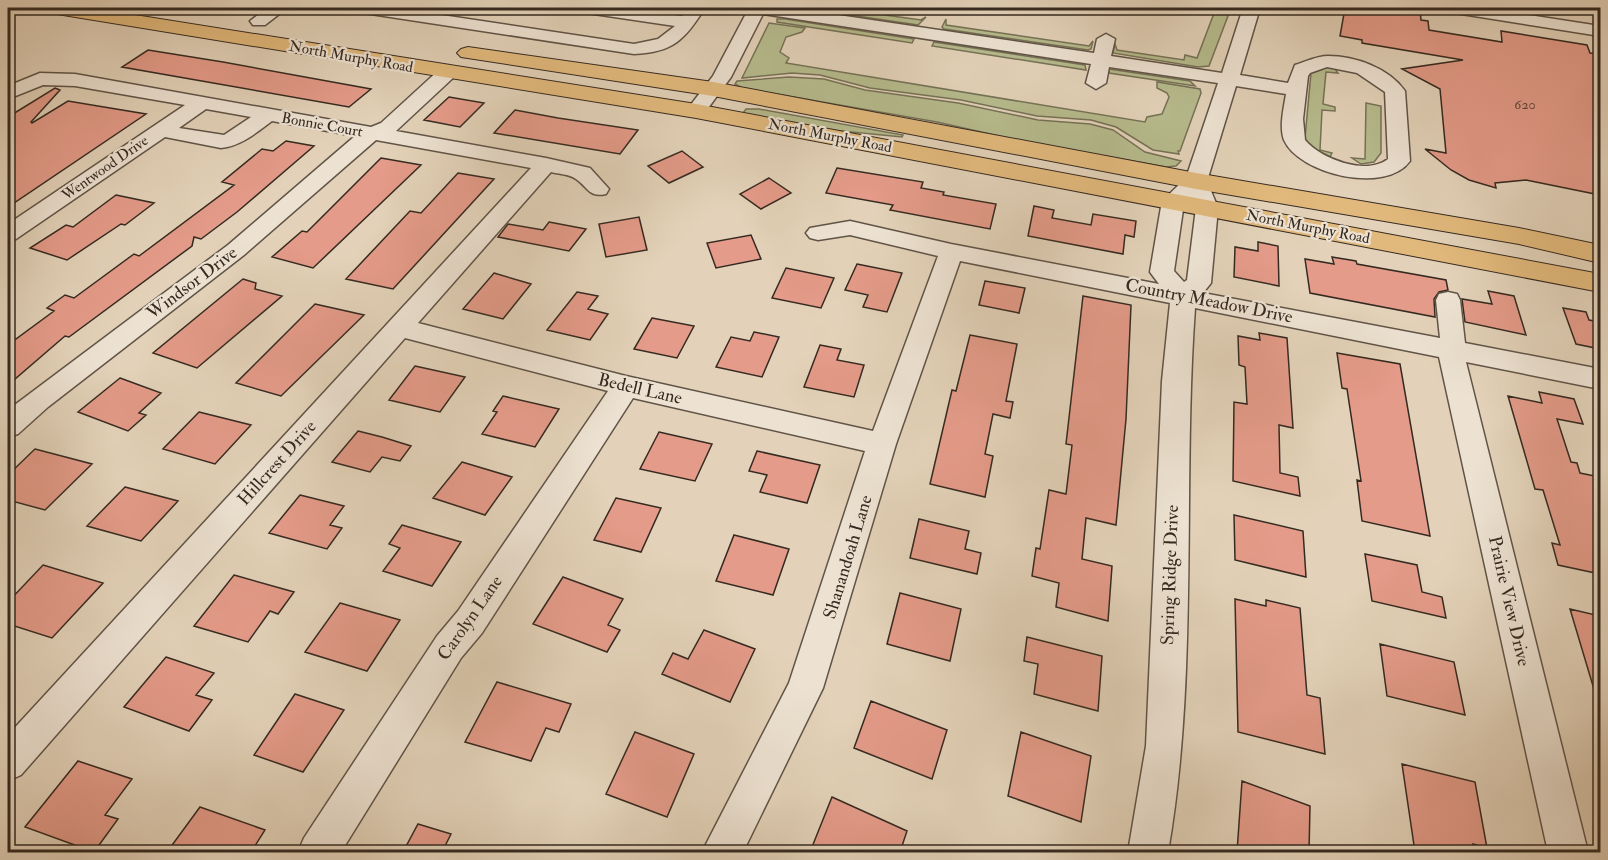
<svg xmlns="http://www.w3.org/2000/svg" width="1608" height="860" viewBox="0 0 1608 860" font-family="'IM FELL Double Pica',serif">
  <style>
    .green { fill: #b6bb8d; stroke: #767257; stroke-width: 1.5 }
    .building { fill: #e49b89; stroke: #352a21; stroke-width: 1.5 }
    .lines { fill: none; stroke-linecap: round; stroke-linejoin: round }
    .minor-casing { stroke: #605447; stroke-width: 3 }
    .major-casing { stroke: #352a21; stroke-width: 2 }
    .minor { fill: #ede2d2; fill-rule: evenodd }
    .major { fill: #e2b97c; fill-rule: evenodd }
    .labels { text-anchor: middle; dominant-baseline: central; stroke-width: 4.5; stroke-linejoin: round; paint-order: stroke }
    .far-number-label { font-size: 14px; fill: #61463b }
    .far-street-label { font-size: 15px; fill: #352a21; stroke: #ede2d2 }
    .street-label { font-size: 18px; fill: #352a21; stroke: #ede2d2 }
  </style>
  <rect width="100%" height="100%" fill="#e3d2b9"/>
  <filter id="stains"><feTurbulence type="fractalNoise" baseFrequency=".00333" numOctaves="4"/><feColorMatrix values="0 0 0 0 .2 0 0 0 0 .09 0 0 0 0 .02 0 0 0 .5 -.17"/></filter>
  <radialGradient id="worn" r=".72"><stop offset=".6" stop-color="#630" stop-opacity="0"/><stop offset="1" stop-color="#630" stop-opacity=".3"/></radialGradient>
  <path class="green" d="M802 8H834L921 20 926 17 918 25Z
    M1216 8H1231L1209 66 1198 67 1113 53 1115 44 1117 50 1184 60 1185 55 1197 58Z
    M777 19H785L914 39 912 43 777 22Z
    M946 19V25L1089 46 1093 41 1091 49 1088 50 944 29 942 27Z
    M769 23 805 28 802 32 786 37 780 52 789 58 786 63 1145 122 1147 117 1162 114 1169 97 1167 93 1157 88V82L1200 89 1201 93 1180 151H1178L1179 154 1153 150 1116 127 1091 120 1037 116 961 100 870 88 820 75 792 73 742 78Z
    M934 42 1085 65 1086 70 932 46Z
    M1328 67 1334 68 1338 73 1326 72 1323 104 1335 107V111L1322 110 1320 150 1332 153 1330 157C1321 156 1308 147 1305 138L1311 73Z
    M1109 69 1190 81 1195 86 1109 73Z
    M789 77 824 79 865 90 958 103 1038 120 1090 124 1113 130 1145 152 1181 161 1176 166 1166 167 1021 141 937 122 742 88 735 84 737 81Z
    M1366 103 1381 106V153L1374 162 1361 164 1352 158 1365 159Z
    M746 109H759L903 135 902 137 811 128 743 113Z"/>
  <path class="building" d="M1345 8 1420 9 1421 20 1428 21 1429 30 1502 42 1501 31 1587 45 1590 53 1600 54V195L1526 180 1495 183 1496 188 1469 180 1451 170 1425 149 1446 153 1440 89 1402 69 1463 60 1362 43V40L1340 36Z
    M148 50 223 62 371 89 349 107 122 67Z
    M55 88 60 90 31 122 32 123 68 101 146 114 8 207V117Z
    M449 97 484 103 460 127 424 120Z
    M515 110 558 118 638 130 620 154 494 133Z
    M286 141 314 146 237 212 201 239 194 237 192 246 69 337 65 336 8 385V345L54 311 47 308 65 295 74 298 134 254 139 256 234 185 222 182 262 149 273 151Z
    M682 151 703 167 669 183 648 166Z
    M381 158 421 165 313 268 272 257 302 231 307 232Z
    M837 168 923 182 921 188 944 192 943 195 996 204 990 229 890 210 893 205 826 193Z
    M458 173 494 179 393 289 346 279 410 211 421 213Z
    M769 178 791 193 761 209 740 194Z
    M116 195 154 203 125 225 121 224 67 260 30 248 66 225 73 227Z
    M1034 206 1054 210 1052 218 1091 225 1093 214 1136 221 1134 237 1125 235 1123 254 1028 236Z
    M639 217 647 250 606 257 599 224Z
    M549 222 586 229 569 251 498 237 508 224 543 230Z
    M751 235 761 259 716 268 707 243Z
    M1258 242 1278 246 1279 286 1234 277 1235 247 1258 251Z
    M1332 257 1356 261 1357 264 1446 280 1448 290 1439 292 1434 299 1435 317 1310 293 1305 259 1334 264Z
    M857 264 902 273 887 312 863 307 868 295 845 290Z
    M786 268 834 278 821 308 772 298Z
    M494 273 531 284 503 319 463 309Z
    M243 279 256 283 255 289 282 296 197 368 153 353Z
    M985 281 1025 288 1019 313 979 305Z
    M1488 291 1514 296 1526 335 1465 322 1462 299 1492 304Z
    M577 292 598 296 588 309 608 314 590 340 547 330Z
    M1083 296 1131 305 1126 419 1116 525 1086 518 1082 559 1112 566 1108 621 1056 607 1059 583 1032 576 1036 548 1040 549 1049 490 1066 494 1072 445 1066 444Z
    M315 304 364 315 281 396 236 383Z
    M1563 308 1586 312 1589 320 1600 322V349L1576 344Z
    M652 318 694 326 677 358 634 349Z
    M754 332 779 337 762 377 716 367 731 337 750 341Z
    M1259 333 1287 338 1293 428 1279 425 1280 473 1298 477 1300 496 1233 481 1234 402 1247 404 1245 367 1239 365 1238 336 1260 340Z
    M970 335 1017 344 1006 401 1013 402 1010 418 993 414 985 454 993 456 985 497 930 484 952 390 956 391Z
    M820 345 841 349 837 360 864 365 854 397 804 387Z
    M1337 353 1400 364 1430 536 1362 521 1357 480 1361 481 1347 389 1342 388Z
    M415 366 465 377 440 412 389 400Z
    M120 378 161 393 139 413 146 415 128 431 78 412Z
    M1539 392 1574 399 1583 424 1557 419 1571 462 1577 463 1580 473 1600 477V574L1558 565 1552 543 1560 545 1543 490 1535 489 1508 396 1542 403Z
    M503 396 559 409 535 447 482 434 497 412 493 411Z
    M199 412 251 425 215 464 163 449Z
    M358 431 382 437 411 446 400 461 382 457 370 472 332 462Z
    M659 432 712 444 695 481 640 469Z
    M35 449 92 464 45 510 8 500V475Z
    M757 451 820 465 807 503 760 492 767 475 749 471Z
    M462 462 512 477 485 515 433 498Z
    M125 487 178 501 141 541 87 526Z
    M300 495 344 506 330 525 342 528 327 549 269 533Z
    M616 498 661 508 641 552 594 540Z
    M1234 515 1303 531 1306 577 1235 560Z
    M919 519 969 531 965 549 981 553 977 574 910 558Z
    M402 525 461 542 432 586 383 571 400 548 389 544Z
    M734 535 789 549 773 595 716 581Z
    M1365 554 1417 565 1422 592 1442 597 1446 618 1372 601Z
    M43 565 103 583 52 638 8 624V602Z
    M234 575 294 592 278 614 270 611 248 642 194 626Z
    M563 577 623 599 608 625 620 630 607 652 533 624Z
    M900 593 961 609 950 661 887 644Z
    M1235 599 1266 606V600L1300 608 1307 695 1320 698 1325 754 1238 732Z
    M340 603 400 620 367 671 305 652Z
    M1570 609 1600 616V696H1596Z
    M704 630 755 649 730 702 662 674 673 653 688 659Z
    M1027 637 1102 656 1098 711 1034 694 1038 664 1024 661Z
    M1380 644 1454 662 1465 715 1387 696Z
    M166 657 214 673 196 695 212 700 189 731 124 707Z
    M497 682 571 704 559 732 546 728 531 761 465 742Z
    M295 694 344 710 303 772 254 755Z
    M871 701 947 730 932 779 854 748Z
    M635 732 694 754 667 817 606 794Z
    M1021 732 1091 756 1081 822 1008 796Z
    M78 761 132 779 105 815 118 819 94 852 25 827Z
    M1402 764 1475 782 1487 848 1473 844 1471 852H1415Z
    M1242 781 1310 806 1309 852H1237Z
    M832 797 907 831 900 852H810Z
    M200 807 265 830 251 852H167Z
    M418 824 451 834 442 852H403Z"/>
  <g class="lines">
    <g class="minor-casing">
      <path id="minor" d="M267 8H287L265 25H253L250 21Z
        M355 8H395L634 44 658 39 675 26 587 13 578 8H620L682 16 688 8H705C684 40 674 52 634 54L364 13Z
        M749 8H791L1094 53 1097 39 1106 34 1115 39 1111 56 1222 73 1243 8H1260L1240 75 1288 83 1295 65C1305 62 1317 56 1328 56 1355 56 1389 68 1405 91L1410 161C1386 195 1299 174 1284 140 1279 127 1284 107 1286 94L1236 86 1207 181 1218 208 1211 283 1203 293 1440 338 1436 300 1439 294 1448 292 1457 294 1460 300 1465 343 1600 369V389L1466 362 1588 852H1548L1439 357 1195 308C1182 488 1199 675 1168 852H1128L1146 746 1162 381 1170 303 960 261 896 444 823 688 743 852H702L789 683 865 451 633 398 482 633 461 658 341 852H298L304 838 437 636 458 611 608 391 405 338 21 775 8 781V735L531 168 376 140 244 255 48 407 18 434 8 437V410L228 245 355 136 272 121C256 133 241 146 221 148L165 137 16 239 8 241V224L185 105 75 86 43 85 8 99V86L40 73 75 74 371 127 381 123 440 69H454L456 73 454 77 396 131 546 158 590 168 609 189 606 194C589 198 588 187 576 179 569 174 558 174 551 172L418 323 626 376 873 431 938 256 850 235 818 240 810 238 806 233 810 228 850 221 951 244 1159 284 1150 272 1162 201 1186 178 1218 83 1109 67 1106 83 1096 89 1086 83 1091 64 763 14 731 77 703 115H689L686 111 713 76ZM1327 67 1357 73 1385 92 1388 159C1366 176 1321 159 1305 140L1303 119 1308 76 1310 73ZM206 109 251 117 224 135 179 128ZM1191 197 1196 208 1187 280 1184 282 1174 271 1184 203Z
        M1446 8H1484L1600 26V36L1455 13Z"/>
    </g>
    <g class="major-casing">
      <path id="major" d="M47 8H91L696 104 1600 274V292L696 118 57 14 50 12Z
        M468 47 713 82 1196 173 1519 228 1600 245V263L1519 244 1196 189 713 96 461 57 457 53 461 49Z"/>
    </g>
    <use href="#minor" class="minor"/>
    <use href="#major" class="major"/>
  </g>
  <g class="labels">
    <g class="far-number-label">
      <text x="1525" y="104">620</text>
    </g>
    <g class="far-street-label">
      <text transform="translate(351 57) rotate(10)">North Murphy Road</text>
      <text transform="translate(322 125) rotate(10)">Bonnie Court</text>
      <text transform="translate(830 136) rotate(11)">North Murphy Road</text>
      <text transform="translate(105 168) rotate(-35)">Wentwood Drive</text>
      <text transform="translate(1308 227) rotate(11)">North Murphy Road</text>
    </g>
    <g class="street-label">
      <text transform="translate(192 283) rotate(-37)">Windsor Drive</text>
      <text transform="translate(1209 301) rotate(11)">Country Meadow Drive</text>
      <text transform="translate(640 389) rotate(13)">Bedell Lane</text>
      <text transform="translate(277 463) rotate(-48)">Hillcrest Drive</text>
      <text transform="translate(848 557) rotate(-73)">Shanandoah Lane</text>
      <text transform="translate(1170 575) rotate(-88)">Spring Ridge Drive</text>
      <text transform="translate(1509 601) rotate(77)">Prairie View Drive</text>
      <text transform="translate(470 618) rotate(-55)">Carolyn Lane</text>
    </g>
  </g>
  <rect width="1608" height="860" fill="none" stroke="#e3d2b9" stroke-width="30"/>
  <rect x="9" y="9" width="1590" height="842" fill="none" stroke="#352a21" stroke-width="3"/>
  <rect x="15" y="15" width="1578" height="830" fill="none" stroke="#352a21" stroke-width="1.5"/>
  <rect width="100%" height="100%" filter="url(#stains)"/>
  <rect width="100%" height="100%" fill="url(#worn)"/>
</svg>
